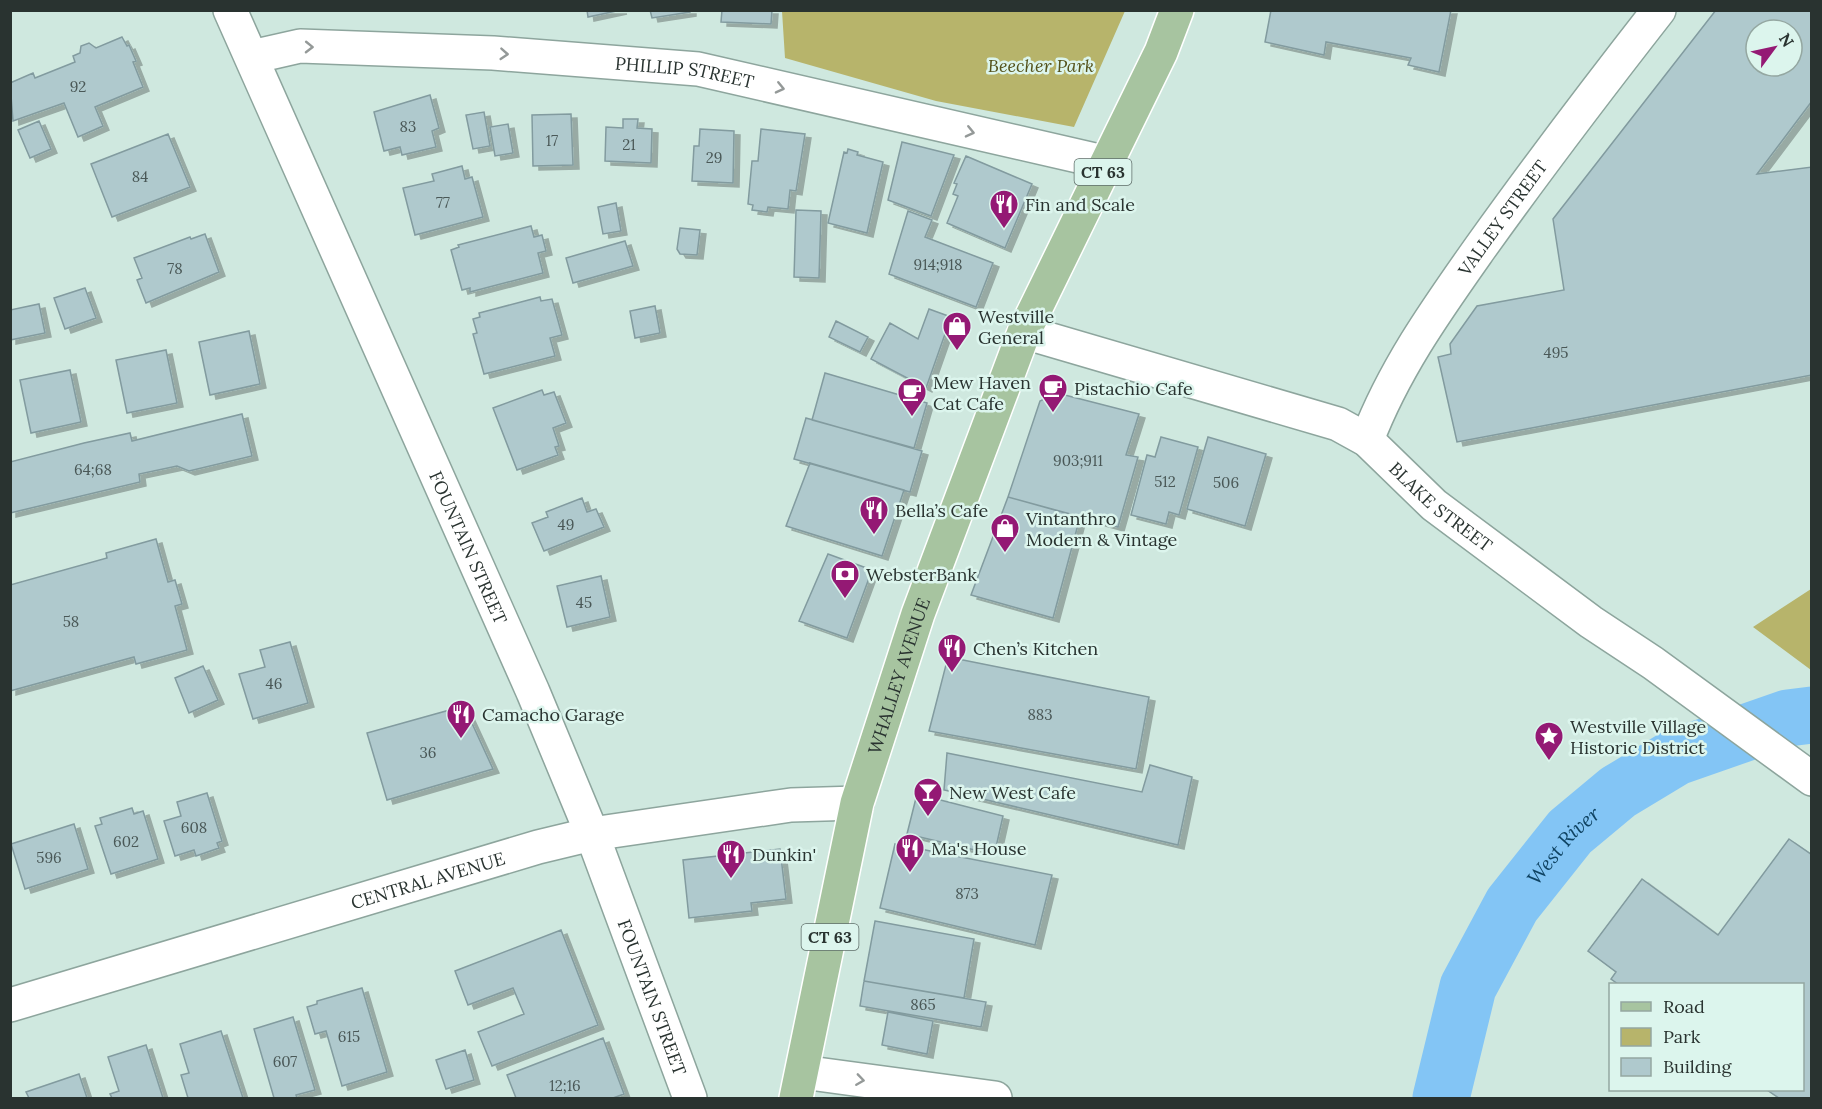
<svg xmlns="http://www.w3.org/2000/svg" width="1822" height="1109" viewBox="0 0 1822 1109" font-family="Lora,serif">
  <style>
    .green { fill: #b7b46b }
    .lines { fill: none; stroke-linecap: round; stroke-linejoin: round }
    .river { stroke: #83c5f5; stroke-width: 57 }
    .building { fill: #afc9cd; stroke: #829b9f; stroke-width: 1.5; fill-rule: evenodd; filter: url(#shadow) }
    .street-casing { stroke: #8da59d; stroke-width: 36 }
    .secondary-casing { stroke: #8da59d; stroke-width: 36 }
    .primary-casing { stroke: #fff; stroke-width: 36 }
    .street { stroke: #fff; stroke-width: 33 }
    .secondary { stroke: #fff; stroke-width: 33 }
    .primary { stroke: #a7c4a0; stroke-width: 33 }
    .oneway { stroke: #949998 }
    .labels { text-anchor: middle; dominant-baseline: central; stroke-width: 5; stroke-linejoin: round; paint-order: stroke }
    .number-label { font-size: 15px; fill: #4a5857 }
    .shield { fill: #dcf5ed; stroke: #5f6d69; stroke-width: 1.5 }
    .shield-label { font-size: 16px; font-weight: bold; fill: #293330 }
    .park-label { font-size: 18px; font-style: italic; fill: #54521a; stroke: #dcf5ed }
    .street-label { font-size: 18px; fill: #293330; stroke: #dcf5ed }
    .poi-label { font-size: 18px; fill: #293330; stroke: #dcf5ed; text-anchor: start }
    .water-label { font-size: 20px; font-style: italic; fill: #0f4362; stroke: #dcf5ed }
  </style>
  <defs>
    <filter id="shadow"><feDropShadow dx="6" dy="4" stdDeviation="0" flood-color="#0004"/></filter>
  </defs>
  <rect width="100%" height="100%" fill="#cfe8df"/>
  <path class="green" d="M782 11V10L1125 11 1074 127 936 101 785 58Z
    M1811 589V670L1753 627Z"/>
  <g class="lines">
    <path class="river" id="s1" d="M1441 1098 1468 987 1512 905 1570 832 1618 792 1676 757 1788 718 1812 715"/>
  </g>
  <path class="building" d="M587 10H621L588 17Z
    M650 10H690V12L652 18Z
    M722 10H772L771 24 721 22Z
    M1271 10H1451L1439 72 1408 65 1411 58 1326 42 1324 55 1265 42Z
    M1716 10H1812V101L1757 174 1812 167V375L1457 442 1438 357 1451 354 1450 344 1477 306 1564 290 1553 219ZM1756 30H1792V66H1756Z
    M122 37 127 46 129 45 136 61 133 62 143 87 95 107 103 126 78 137 64 103 13 121 10 83 33 73 35 78 75 62 73 56 80 53 81 46 89 43 96 48Z
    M430 95 439 128 432 131 436 147 402 155 400 147 384 151 374 112Z
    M484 112 490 146 473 149 466 115Z
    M571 114 573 165 533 166 532 115Z
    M623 119H638L637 128 652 129 651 163 605 161 606 127 623 128Z
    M39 121 51 149 30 158 18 130Z
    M508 124 513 153 495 156 490 127Z
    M700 129 734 131 733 183 692 181 694 146H699Z
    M761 129 805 134 796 191 790 190 788 209 768 207 767 212 752 210 753 205 748 204 752 161H758Z
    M168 134 190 187 112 217 91 164Z
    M902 142 954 155 931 216 888 200Z
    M848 149 858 152 857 155 883 162 867 233 828 223 844 152 847 153Z
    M966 156 1032 184 1005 248 947 223 958 196 953 194 957 184 954 183Z
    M462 166 465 179 472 177 483 217 415 235 403 188 434 181 432 174Z
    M616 203 621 231 603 234 598 207Z
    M796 210 821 211 819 278 794 277Z
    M908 211 932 220 925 237 993 263 976 307 889 274Z
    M531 226 534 237 542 235 546 251 538 253 543 273 470 292V288L462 290 451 250 459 247 458 245Z
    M680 228 700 230 697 255 680 254 677 249Z
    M205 234 219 272 146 303 137 280 142 278 134 258 190 237 191 239Z
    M625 241 633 266 573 283 566 258Z
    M85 288 96 318 65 329 54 298Z
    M540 297 541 301 552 299 562 335 550 338 555 356 484 374 473 334 477 333 473 319 480 317 479 313Z
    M39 304 45 333 10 340V310Z
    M655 306 660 333 635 338 630 311Z
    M929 309 951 317 926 388 871 359 890 323 918 339Z
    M836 321 868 337 860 352 829 337Z
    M249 331 260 384 210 395 199 342Z
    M166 350 177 403 127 413 116 360Z
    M70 370 81 422 31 433 20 380Z
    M825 373 927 403 914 448 812 420Z
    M542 390 544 395 554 392 566 423 553 428 559 446 555 447 558 455 517 470 493 408Z
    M1057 393 1139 414 1126 455 1138 457 1118 527 1008 497 1040 401Z
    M242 414 252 456 189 471 177 466 139 474 140 482 10 513V462L84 443 130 433 132 441Z
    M806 418 922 451 910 492 794 459Z
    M1161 437 1198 447 1179 515 1169 512 1166 524 1131 515 1147 455 1155 457Z
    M1208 437 1266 454 1245 526 1187 509Z
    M810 463 904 490 882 556 786 526Z
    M1008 497 1080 517 1053 618 971 595Z
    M582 498 587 512 596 509 604 527 544 551 532 523 548 517 546 512Z
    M156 539 168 582 175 580 182 604 175 606 187 650 136 664 134 657 10 691V585L107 558 106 553Z
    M828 554 872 570 847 638 799 621Z
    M601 576 610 617 567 627 557 586Z
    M290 642 308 703 253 719 239 674 265 667 260 650Z
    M948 657 1149 697 1136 769 929 731Z
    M203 666 218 700 189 713 175 678Z
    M464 706 493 769 387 800 367 733Z
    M947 753 1142 792 1150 765 1192 777 1178 845 944 790Z
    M207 793 222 841 217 843 219 848 196 856 194 850 175 856 164 821 181 816 177 802Z
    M917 794 1003 816 996 847 981 843 979 851 907 834Z
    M132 808 134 814 143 811 158 859 111 874 95 826 102 824 100 818Z
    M74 824 88 869 25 889 11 844Z
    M1789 839 1812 855V1098H1779L1767 1090H1802V984H1618L1611 979 1616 972 1588 951 1642 879 1718 935Z
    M895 844 1052 875 1035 945 880 908Z
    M780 849 786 899 751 903 752 911 689 918 683 860Z
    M875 921 974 939 964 998 864 981Z
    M561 930 598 1025 492 1066 478 1032 524 1014 513 988 468 1005 455 971Z
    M864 981 986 1002 981 1027 860 1006Z
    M362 988 387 1072 342 1086 326 1031 315 1034 307 1007 317 1004V1001Z
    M888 1012 933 1021 927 1054 882 1045Z
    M293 1017 315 1090 296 1095 297 1098H274L254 1029Z
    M221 1031 243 1098H188L181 1075 189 1073 180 1044Z
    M603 1038 624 1094 613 1098H516L507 1075Z
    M146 1045 163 1098H112L110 1094 119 1091 108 1057Z
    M465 1050 474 1080 446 1089 436 1060Z
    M79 1074 87 1098H29L26 1092Z"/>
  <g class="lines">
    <g class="street-casing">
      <g id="street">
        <path id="s2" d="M252 57 300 46 493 53 698 69 1108 163"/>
        <path d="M592 834 791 805 857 803"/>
        <path d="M802 1072 995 1098"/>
      </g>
    </g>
    <g class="secondary-casing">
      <g id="secondary">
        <path id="s3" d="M230 10 533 692 592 834 690 1098"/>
        <path id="s4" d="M1024 332 1338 424 1367 440 1434 505 1591 622 1653 663 1812 779"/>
        <path id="s5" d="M1367 440C1394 369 1437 309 1480 248 1538 167 1598 88 1659 10"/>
        <path id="s6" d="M10 1005 538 847 592 834"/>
      </g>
    </g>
    <g class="primary-casing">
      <g id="primary">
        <path id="s7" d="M796 1098 857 803 918 614 1024 332 1161 52 1177 10"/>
      </g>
    </g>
    <use href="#street" class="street"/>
    <use href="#secondary" class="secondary"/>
    <use href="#primary" class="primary"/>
  </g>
  <defs><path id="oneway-chevron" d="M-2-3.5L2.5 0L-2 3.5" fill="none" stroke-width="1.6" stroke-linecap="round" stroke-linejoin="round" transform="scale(1.5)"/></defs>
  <g class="oneway">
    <use href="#oneway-chevron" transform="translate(309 47) rotate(1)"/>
    <use href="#oneway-chevron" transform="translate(504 54) rotate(4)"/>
    <use href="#oneway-chevron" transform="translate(780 88) rotate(13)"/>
    <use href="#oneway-chevron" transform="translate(970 132) rotate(13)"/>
    <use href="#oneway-chevron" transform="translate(860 1080) rotate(8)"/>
  </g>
  <defs>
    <g id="restaurant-pin" transform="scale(1.5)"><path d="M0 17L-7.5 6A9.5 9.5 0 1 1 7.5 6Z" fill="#941974" stroke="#dcf5ed"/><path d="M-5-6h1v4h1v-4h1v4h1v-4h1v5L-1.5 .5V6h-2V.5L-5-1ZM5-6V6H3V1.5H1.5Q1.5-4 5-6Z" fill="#fff"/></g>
    <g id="shop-pin" transform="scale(1.5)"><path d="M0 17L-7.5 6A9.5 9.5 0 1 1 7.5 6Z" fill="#941974" stroke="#dcf5ed"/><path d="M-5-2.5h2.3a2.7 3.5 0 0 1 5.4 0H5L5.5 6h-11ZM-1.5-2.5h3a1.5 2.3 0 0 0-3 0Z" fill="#fff"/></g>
    <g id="cafe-pin" transform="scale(1.5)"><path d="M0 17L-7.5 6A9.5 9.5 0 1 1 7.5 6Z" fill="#941974" stroke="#dcf5ed"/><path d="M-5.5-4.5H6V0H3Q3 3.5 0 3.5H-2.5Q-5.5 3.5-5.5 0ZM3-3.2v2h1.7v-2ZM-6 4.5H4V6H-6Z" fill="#fff"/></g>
    <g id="bank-pin" transform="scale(1.5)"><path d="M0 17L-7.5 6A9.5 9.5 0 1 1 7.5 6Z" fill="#941974" stroke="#dcf5ed"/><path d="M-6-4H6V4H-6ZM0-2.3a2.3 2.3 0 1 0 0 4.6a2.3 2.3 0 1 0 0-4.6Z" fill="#fff"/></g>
    <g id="sight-pin" transform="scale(1.5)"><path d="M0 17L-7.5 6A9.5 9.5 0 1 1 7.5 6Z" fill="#941974" stroke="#dcf5ed"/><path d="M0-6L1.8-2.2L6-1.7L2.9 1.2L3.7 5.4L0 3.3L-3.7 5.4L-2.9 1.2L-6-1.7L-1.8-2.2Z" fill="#fff"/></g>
    <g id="bar-pin" transform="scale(1.5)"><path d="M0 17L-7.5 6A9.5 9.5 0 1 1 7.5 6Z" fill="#941974" stroke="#dcf5ed"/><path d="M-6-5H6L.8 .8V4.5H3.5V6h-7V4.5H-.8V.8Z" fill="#fff"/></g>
  </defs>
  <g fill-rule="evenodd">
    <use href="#restaurant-pin" x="1004" y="204"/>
    <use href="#shop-pin" x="957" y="326"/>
    <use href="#cafe-pin" x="1053" y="388"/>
    <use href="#cafe-pin" x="912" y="392"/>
    <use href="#restaurant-pin" x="874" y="510"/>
    <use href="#shop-pin" x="1005" y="528"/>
    <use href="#bank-pin" x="845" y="574"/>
    <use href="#restaurant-pin" x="952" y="648"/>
    <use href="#restaurant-pin" x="461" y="714"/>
    <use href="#sight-pin" x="1549" y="736"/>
    <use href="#bar-pin" x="928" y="792"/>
    <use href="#restaurant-pin" x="910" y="848"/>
    <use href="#restaurant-pin" x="731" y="854"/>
  </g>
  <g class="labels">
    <g class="number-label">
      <text x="78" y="86">92</text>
      <text x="408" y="126">83</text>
      <text x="552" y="140">17</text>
      <text x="629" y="144">21</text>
      <text x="714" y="157">29</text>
      <text x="140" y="176">84</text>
      <text x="443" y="202">77</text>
      <text x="938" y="264">914;918</text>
      <text x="175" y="268">78</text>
      <text x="1556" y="352">495</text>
      <text x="1078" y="460">903;911</text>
      <text x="93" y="469">64;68</text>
      <text x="1165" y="481">512</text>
      <text x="1226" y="482">506</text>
      <text x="566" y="524">49</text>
      <text x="584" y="602">45</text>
      <text x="71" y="621">58</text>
      <text x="274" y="683">46</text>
      <text x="1040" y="714">883</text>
      <text x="428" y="752">36</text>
      <text x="194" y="827">608</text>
      <text x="126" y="841">602</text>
      <text x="49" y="857">596</text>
      <text x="967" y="893">873</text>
      <text x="923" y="1004">865</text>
      <text x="349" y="1036">615</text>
      <text x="285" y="1061">607</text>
      <text x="565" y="1085">12;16</text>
    </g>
    <g class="shield">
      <rect x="1074.5" y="159" width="57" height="26" rx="4.5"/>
      <rect x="801.5" y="924" width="57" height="26" rx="4.5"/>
    </g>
    <g class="shield-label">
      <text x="1103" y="172">CT 63</text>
      <text x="830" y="937">CT 63</text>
    </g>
    <g class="park-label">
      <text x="1041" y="65">Beecher Park</text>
    </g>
    <g class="street-label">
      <text stroke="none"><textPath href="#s2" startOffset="435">PHILLIP STREET</textPath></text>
      <text stroke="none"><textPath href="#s5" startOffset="261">VALLEY STREET</textPath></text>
      <text stroke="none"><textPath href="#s4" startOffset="460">BLAKE STREET</textPath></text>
      <text stroke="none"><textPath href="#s3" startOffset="588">FOUNTAIN STREET</textPath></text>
      <text stroke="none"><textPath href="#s7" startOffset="435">WHALLEY AVENUE</textPath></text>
      <text stroke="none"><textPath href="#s6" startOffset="436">CENTRAL AVENUE</textPath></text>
      <text stroke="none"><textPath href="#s3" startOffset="1074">FOUNTAIN STREET</textPath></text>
    </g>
    <g class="poi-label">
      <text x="1025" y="204">Fin and Scale</text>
      <text x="978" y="316">Westville<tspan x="978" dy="21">General</tspan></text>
      <text x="933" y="382">Mew Haven<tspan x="933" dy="21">Cat Cafe</tspan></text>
      <text x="1074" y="388">Pistachio Cafe</text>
      <text x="895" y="510">Bella’s Cafe</text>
      <text x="1026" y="518">Vintanthro<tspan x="1026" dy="21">Modern &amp; Vintage</tspan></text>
      <text x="866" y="574">WebsterBank</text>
      <text x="973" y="648">Chen’s Kitchen</text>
      <text x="482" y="714">Camacho Garage</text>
      <text x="1570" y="726">Westville Village<tspan x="1570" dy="21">Historic District</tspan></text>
      <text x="949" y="792">New West Cafe</text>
      <text x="931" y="848">Ma's House</text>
      <text x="752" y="854">Dunkin'</text>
    </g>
    <g class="water-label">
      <text stroke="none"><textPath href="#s1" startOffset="286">West River</textPath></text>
    </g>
  </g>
  <rect width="1822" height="1109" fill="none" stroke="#293330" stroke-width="24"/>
  <rect x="1609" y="983" width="195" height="108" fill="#dcf5ed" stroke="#94a7a1" stroke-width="1.5"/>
  <rect x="1621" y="1002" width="30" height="9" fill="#a7c4a0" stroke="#94a7a1" stroke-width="1.5"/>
  <text x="1663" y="1013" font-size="18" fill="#293330">Road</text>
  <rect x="1621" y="1028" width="30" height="18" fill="#b7b46b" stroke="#94a7a1" stroke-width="1.5"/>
  <text x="1663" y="1043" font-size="18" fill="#293330">Park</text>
  <rect x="1621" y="1058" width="30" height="18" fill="#afc9cd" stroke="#94a7a1" stroke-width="1.5"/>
  <text x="1663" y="1073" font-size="18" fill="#293330">Building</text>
  <g transform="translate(1774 48) rotate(57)"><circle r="28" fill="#dcf5ed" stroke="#94a7a1" stroke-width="1.5"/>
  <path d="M0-4.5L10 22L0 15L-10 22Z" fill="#941974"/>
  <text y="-9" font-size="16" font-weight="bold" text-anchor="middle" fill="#293330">N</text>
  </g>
</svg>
